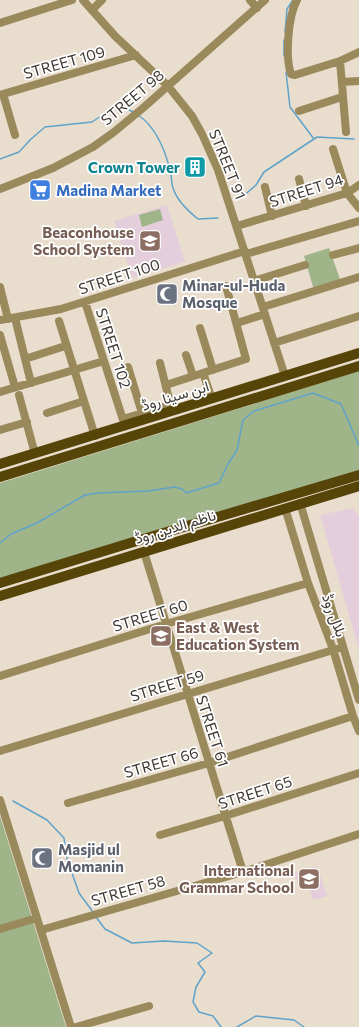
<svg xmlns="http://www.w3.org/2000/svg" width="359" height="1027" viewBox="0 0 359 1027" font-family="Commissioner,Vazirmatn,sans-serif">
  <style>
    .education { fill: #e4cedb }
    .green { fill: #a0b489 }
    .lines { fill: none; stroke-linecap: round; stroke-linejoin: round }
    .stream { stroke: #60a3c9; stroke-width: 1.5 }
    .minor { stroke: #9a895b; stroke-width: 8 }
    .major { stroke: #564409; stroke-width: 10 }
    .labels { text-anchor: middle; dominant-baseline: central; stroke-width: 3.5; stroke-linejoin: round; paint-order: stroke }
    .street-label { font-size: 15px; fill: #3e3933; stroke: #fff }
    .culture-label { font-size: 15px; font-weight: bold; fill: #0d838f; stroke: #fff; text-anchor: end }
    .shop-label { font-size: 15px; font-weight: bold; fill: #366cbe; stroke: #fff; text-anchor: start }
    .education-label { font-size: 15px; font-weight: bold; fill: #785e54; stroke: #fff; text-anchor: end }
    .worship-label { font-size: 15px; font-weight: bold; fill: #5b616d; stroke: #fff; text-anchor: start }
  </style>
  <rect width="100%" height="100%" fill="#e9ddcd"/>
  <path class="education" d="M167 205 185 262 132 278 114 221Z
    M353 508 359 516V650L320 515Z
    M317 866 327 896 313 900 309 888H306L304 885 299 887 294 873Z"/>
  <path class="green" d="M160 209 163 220 142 227 139 215Z
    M329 248 341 282 314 290 304 256Z
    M359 371V470L0 580V483Z
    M0 816 66 1027H0Z"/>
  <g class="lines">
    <path class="stream" d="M285 32 287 9 293 0
      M284 40V56
      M286 72 290 107 314 139
      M138 115C156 127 165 150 170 170 172 176 171 183 173 188 177 201 188 211 198 219L218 218
      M0 159 19 152 31 139 45 127 92 122 113 108 124 107 133 112
      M241 198 256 185 264 172 317 137 354 139
      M0 543 11 534 37 523 85 495 97 493 148 491 175 487 182 489 186 493 219 483 228 464 237 450 243 420 254 411 313 393 341 404 359 446
      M13 801 47 820 64 838 67 859 79 893 93 912
      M96 917 105 929 132 943 164 941 197 943 212 953 198 963 205 972 196 987 193 1002 199 1012 213 1016 221 1027
      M237 1027 256 1016 294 1020 304 1027"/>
    <path class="minor" d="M83 0 115 36 168 86 192 116 202 134 218 170 285 376
      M250 0 257 8
      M297 0C288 16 285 57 291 74L295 75 340 61 359 52
      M92 10 102 0
      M0 23 72 0
      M340 61 346 132
      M342 82 359 81
      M3 94 15 135
      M0 95 136 55
      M299 111 342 97
      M333 149 347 193 359 208
      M299 179 306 206
      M265 187 272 216
      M0 189 53 168 93 147 114 132 143 108 265 0
      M237 226 347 193 359 185
      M246 254 359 221
      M333 255 359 248
      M254 281 305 265
      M0 287 8 319
      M85 302 125 426
      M263 307 359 277
      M15 318 31 383
      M0 320 61 309 245 251
      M59 321 95 436
      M237 323 265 314
      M200 328 213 370
      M0 335 15 387
      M274 343 359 316
      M186 355 193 376
      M25 359 62 347
      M128 367 142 413
      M203 373 212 399
      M166 385 246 359 226 286
      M0 392 104 361
      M19 395 35 454
      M47 413 84 401
      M123 419 169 405 170 403 160 363
      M0 430 27 422
      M300 503 359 700
      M285 508 308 583 333 649 353 716 359 731
      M144 552 243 872
      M0 676 166 624 308 583
      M0 751 343 647
      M0 800 71 1027
      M68 803 209 763 353 716
      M160 835 225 816 359 773
      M0 929 37 918
      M41 930 243 872 359 834
      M76 1027 149 1006"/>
    <path class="major" d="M0 464 359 353
      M0 477 359 366
      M0 583 140 540 359 475
      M0 596 359 486"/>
  </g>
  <defs>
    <g id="building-square" transform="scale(1.15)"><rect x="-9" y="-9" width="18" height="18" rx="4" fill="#0f9aa8" stroke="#fff"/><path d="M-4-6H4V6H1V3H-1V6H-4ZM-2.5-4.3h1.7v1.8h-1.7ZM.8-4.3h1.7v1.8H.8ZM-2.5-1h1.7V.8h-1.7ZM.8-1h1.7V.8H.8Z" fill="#fff"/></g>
    <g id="supermarket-square" transform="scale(1.15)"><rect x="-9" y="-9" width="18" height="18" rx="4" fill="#3f7fe0" stroke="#fff"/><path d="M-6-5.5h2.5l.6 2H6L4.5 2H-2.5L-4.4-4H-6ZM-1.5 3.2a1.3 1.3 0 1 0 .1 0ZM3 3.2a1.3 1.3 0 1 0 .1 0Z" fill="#fff"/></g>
    <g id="school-square" transform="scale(1.15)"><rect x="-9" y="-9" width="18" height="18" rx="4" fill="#8d6e63" stroke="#fff"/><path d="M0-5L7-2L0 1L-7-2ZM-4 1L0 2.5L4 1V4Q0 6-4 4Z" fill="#fff"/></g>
    <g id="mosque-square" transform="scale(1.15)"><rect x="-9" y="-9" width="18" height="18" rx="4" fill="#6b7280" stroke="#fff"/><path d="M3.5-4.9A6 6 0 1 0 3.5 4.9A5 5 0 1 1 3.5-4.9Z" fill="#fff"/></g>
  </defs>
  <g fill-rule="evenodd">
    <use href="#building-square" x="195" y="167"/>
    <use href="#supermarket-square" x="40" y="190"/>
    <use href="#school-square" x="150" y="241"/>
    <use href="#mosque-square" x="167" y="294"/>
    <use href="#school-square" x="161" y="636"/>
    <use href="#mosque-square" x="42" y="858"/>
    <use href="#school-square" x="309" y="879"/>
  </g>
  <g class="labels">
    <g class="street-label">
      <text transform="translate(64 62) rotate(-16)">STREET 109</text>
      <text transform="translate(132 97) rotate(-40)">STREET 98</text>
      <text transform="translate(228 164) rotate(68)">STREET 91</text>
      <text transform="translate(306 190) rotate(-18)">STREET 94</text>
      <text transform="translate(119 276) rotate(-18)">STREET 100</text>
      <text transform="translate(114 348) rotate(72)">STREET 102</text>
      <text transform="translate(175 395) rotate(-17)">ابن سینا روڈ</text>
      <text transform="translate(175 526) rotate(-17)">ناظم الدین روڈ</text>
      <text transform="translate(150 615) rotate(-17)">STREET 60</text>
      <text transform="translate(335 615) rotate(70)">ہلال روڈ</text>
      <text transform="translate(167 685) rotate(-17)">STREET 59</text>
      <text transform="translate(213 731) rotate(72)">STREET 61</text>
      <text transform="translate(161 762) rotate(-16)">STREET 66</text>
      <text transform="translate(255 792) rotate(-18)">STREET 65</text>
      <text transform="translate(128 890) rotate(-16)">STREET 58</text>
    </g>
    <g class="culture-label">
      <text x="180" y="167">Crown Tower</text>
    </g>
    <g class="shop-label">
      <text x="56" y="190">Madina Market</text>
    </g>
    <g class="education-label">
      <text x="134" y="232">Beaconhouse<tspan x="134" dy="17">School System</tspan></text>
      <text x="176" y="627" text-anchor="start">East &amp; West<tspan x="176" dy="17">Education System</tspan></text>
      <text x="294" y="870">International<tspan x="294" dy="17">Grammar School</tspan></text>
    </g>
    <g class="worship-label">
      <text x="182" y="285">Minar-ul-Huda<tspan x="182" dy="17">Mosque</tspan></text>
      <text x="58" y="849">Masjid ul<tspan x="58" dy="17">Momanin</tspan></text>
    </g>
  </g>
</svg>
